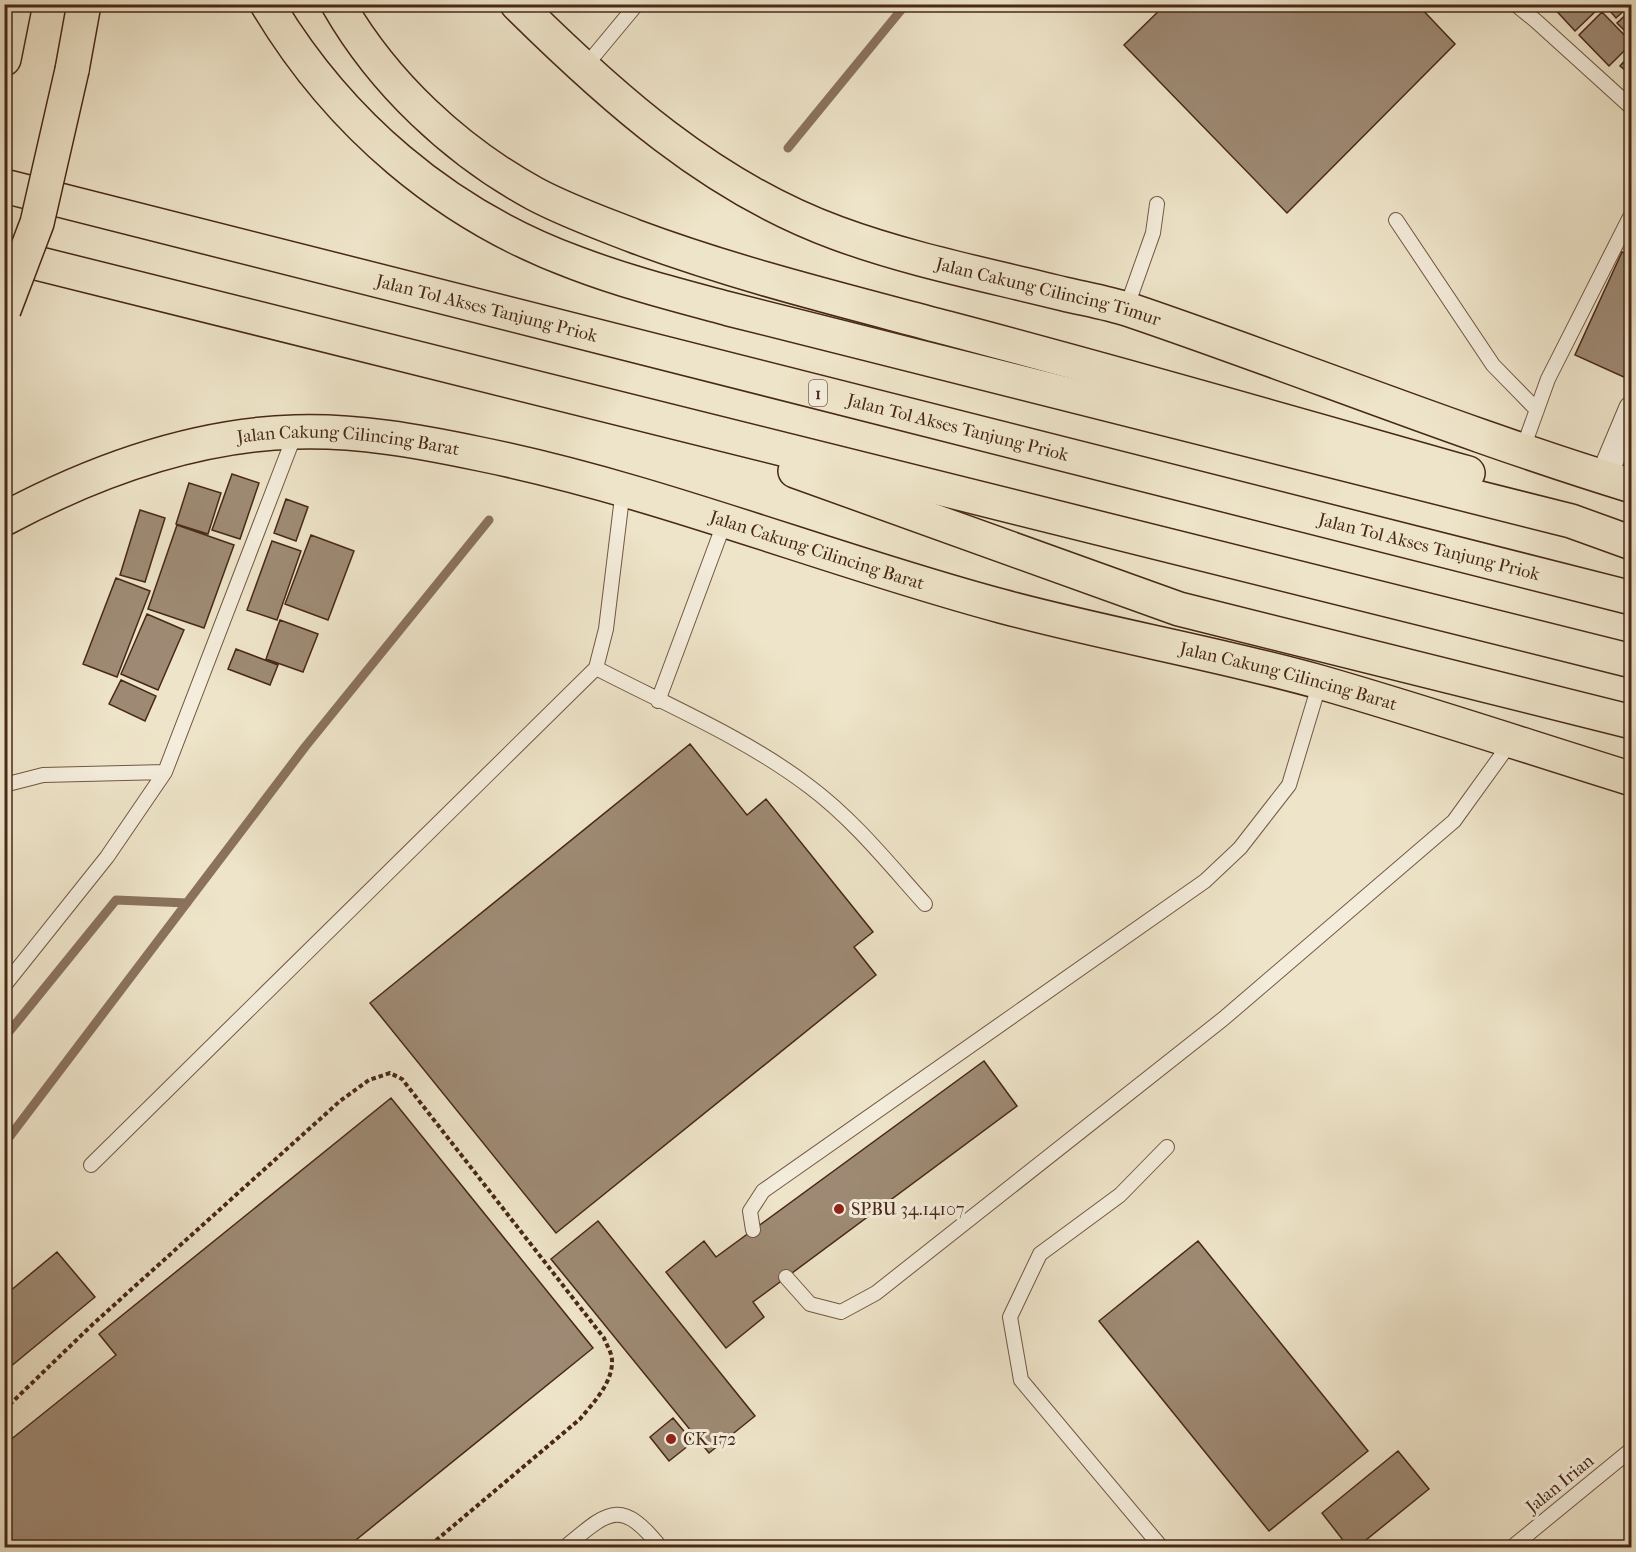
<svg xmlns="http://www.w3.org/2000/svg" width="1636" height="1552" viewBox="0 0 1636 1552" font-family="'IM FELL French Canon',serif">
  <style>
    .lines { fill: none; stroke-linecap: round; stroke-linejoin: round }
    .stream { stroke: #8a725d; stroke-width: 9 }
    .building { fill: #9e8a74; stroke: #482817; stroke-width: 1.5 }
    .service-casing { stroke: #725744; stroke-width: 16 }
    .minor-casing { stroke: #725744; stroke-width: 28 }
    .trunk-casing { stroke: #482817; stroke-width: 36 }
    .motorway-casing { stroke: #482817; stroke-width: 36 }
    .path { stroke: #482817; stroke-width: 4; stroke-dasharray: 4.5 3; stroke-linecap: butt }
    .service { stroke: #f4eddc; stroke-width: 14 }
    .minor { stroke: #f4eddc; stroke-width: 26 }
    .trunk { stroke: #eee4c9; stroke-width: 33 }
    .motorway { stroke: #eee4c9; stroke-width: 33 }
    .motorway-bridge-casing { stroke: #482817; stroke-width: 36; stroke-linecap: butt }
    .motorway-bridge { stroke: #eee4c9; stroke-width: 33 }
    .poi-dot { fill: #8f2418; stroke: #f4eddc; stroke-width: 2 }
    .labels { text-anchor: middle; dominant-baseline: central; stroke-width: 6; stroke-linejoin: round; paint-order: stroke }
    .shield { fill: #f4eddc; stroke: #7c6352; stroke-width: 1.5 }
    .shield-label { font-size: 16px; font-weight: bold; fill: #482817 }
    .street-label { font-size: 18px; fill: #482817; stroke: #f4eddc }
    .poi-label { font-size: 18px; fill: #482817; stroke: #f4eddc; text-anchor: start }
  </style>
  <rect width="100%" height="100%" fill="#eee4c9"/>
  <filter id="stains"><feTurbulence type="fractalNoise" baseFrequency=".00333" numOctaves="4"/><feColorMatrix values="0 0 0 0 .2 0 0 0 0 .09 0 0 0 0 .02 0 0 0 .5 -.17"/></filter>
  <radialGradient id="worn" r=".72"><stop offset=".6" stop-color="#630" stop-opacity="0"/><stop offset="1" stop-color="#630" stop-opacity=".3"/></radialGradient>
  <g class="lines">
    <path class="stream" d="M788 148 906 4
      M4 1038 116 900 187 903
      M4 1144 305 747 489 520"/>
  </g>
  <path class="building" d="M1166 4H1417L1455 44 1287 213 1124 45Z
    M1550 4H1596L1599 8 1575 31Z
    M1604 4H1631L1616 18Z
    M1632 9V38L1617 23Z
    M1602 12 1632 43 1609 66 1579 35Z
    M1632 53V76L1620 66Z
    M1622 252 1632 256V365L1626 378 1575 355Z
    M232 474 259 483 240 539 212 530Z
    M189 483 221 493 208 534 176 524Z
    M286 499 308 507 296 541 274 533Z
    M140 510 165 518 145 582 120 575Z
    M177 525 234 545 204 628 148 609Z
    M311 535 354 551 328 620 285 604Z
    M272 541 301 551 277 620 247 610Z
    M116 578 150 591 117 677 83 664Z
    M147 614 184 630 158 690 121 674Z
    M280 620 318 634 303 672 266 659Z
    M236 649 278 665 270 685 228 669Z
    M121 680 156 696 145 721 109 704Z
    M690 744 747 815 766 799 873 932 854 947 876 975 556 1233 370 1003Z
    M984 1061 1017 1106 753 1302 764 1317 726 1348 666 1272 704 1241 716 1257Z
    M391 1098 593 1348 346 1548H4V1445L116 1355 99 1334Z
    M598 1221 755 1416 709 1453 551 1259Z
    M1198 1241 1368 1451 1269 1531 1099 1321Z
    M57 1252 95 1297 4 1372V1296Z
    M673 1418 693 1442 669 1461 650 1437Z
    M1398 1451 1429 1489 1356 1548H1349L1322 1513Z"/>
  <g class="lines">
    <g class="service-casing">
      <path id="service" d="M1515 4 1536 21 1632 108
        M583 69 637 4
        M1396 220 1493 365 1537 410
        M1126 309 1153 233 1157 204
        M1522 451 1548 379 1632 213
        M596 668C667 705 746 738 810 787 854 820 889 864 925 904
        M658 701 725 521
        M4 785 43 775 165 772 295 434
        M4 986 107 857 165 772
        M91 1165 596 668 606 629 623 489
        M753 1230 750 1211 763 1191 1205 881 1240 848 1289 785 1320 682
        M786 1277 810 1304 841 1312 876 1293 1223 1019 1454 821 1511 742
        M564 1548C608 1512 620 1496 661 1548
        M1162 1548 1021 1380 1010 1317 1040 1254 1120 1195 1167 1147
        M1511 1548 1632 1449"/>
    </g>
    <g class="minor-casing">
      <path id="minor" d="M1603 478 1632 409"/>
    </g>
    <g class="trunk-casing">
      <g id="trunk">
        <path id="s1" d="M517 4C611 97 711 187 837 233 910 260 988 275 1064 294 1085 299 1108 303 1130 310 1298 367 1462 434 1632 486"/>
        <path id="s2" d="M4 519C94 471 192 435 295 432 357 430 418 441 480 454 657 490 826 559 1001 606 1108 635 1217 653 1323 683 1427 713 1529 747 1632 779"/>
      </g>
    </g>
    <g class="motorway-casing">
      <g id="motorway">
        <path d="M267 4C338 123 445 215 576 263 626 282 677 295 729 309L1571 521 1632 543"/>
        <path d="M338 4C383 83 456 151 535 194 567 211 601 223 634 236 736 274 842 300 947 328 1122 374 1295 424 1468 473"/>
        <path d="M4 59 15 4"/>
        <path d="M72 70 84 4"/>
        <path id="s3" d="M4 186 1632 598"/>
        <path d="M4 255 1632 661"/>
        <path d="M795 471 1179 609 1632 722"/>
      </g>
    </g>
    <path class="path" d="M4 1410 93 1324 340 1101 369 1080 390 1073 402 1079 604 1338C606 1344 612 1353 612 1360 613 1383 593 1403 580 1419L427 1548"/>
    <use href="#service" class="service"/>
    <use href="#minor" class="minor"/>
    <use href="#trunk" class="trunk"/>
    <use href="#motorway" class="motorway"/>
    <g class="motorway-bridge-casing">
      <path id="motorway-bridge" d="M4 310 37 223 72 70"/>
    </g>
    <use href="#motorway-bridge" class="motorway-bridge"/>
  </g>
  <g class="poi-dot">
    <circle cx="839" cy="1209" r="6"/>
    <circle cx="671" cy="1439" r="6"/>
  </g>
  <g class="labels">
    <rect class="shield" x="809" y="380" width="18" height="26" rx="4.5"/>
    <g class="shield-label">
      <text x="818" y="393">1</text>
    </g>
    <g class="street-label">
      <text stroke="none"><textPath href="#s1" startOffset="616">Jalan Cakung Cilincing Timur</textPath></text>
      <text stroke="none"><textPath href="#s3" startOffset="498">Jalan Tol Akses Tanjung Priok</textPath></text>
      <text stroke="none"><textPath href="#s3" startOffset="984">Jalan Tol Akses Tanjung Priok</textPath></text>
      <text stroke="none"><textPath href="#s2" startOffset="360">Jalan Cakung Cilincing Barat</textPath></text>
      <text stroke="none"><textPath href="#s3" startOffset="1470">Jalan Tol Akses Tanjung Priok</textPath></text>
      <text stroke="none"><textPath href="#s2" startOffset="844">Jalan Cakung Cilincing Barat</textPath></text>
      <text stroke="none"><textPath href="#s2" startOffset="1332">Jalan Cakung Cilincing Barat</textPath></text>
      <text transform="translate(1560 1484) rotate(-39)">Jalan Irian</text>
    </g>
    <g class="poi-label">
      <text x="851" y="1209">SPBU 34.14107</text>
      <text x="683" y="1439">CK 172</text>
    </g>
  </g>
  <rect width="1636" height="1552" fill="none" stroke="#eee4c9" stroke-width="24"/>
  <rect x="6" y="6" width="1624" height="1540" fill="none" stroke="#482817" stroke-width="3"/>
  <rect x="12" y="12" width="1612" height="1528" fill="none" stroke="#482817" stroke-width="1.5"/>
  <rect width="100%" height="100%" filter="url(#stains)"/>
  <rect width="100%" height="100%" fill="url(#worn)"/>
</svg>
